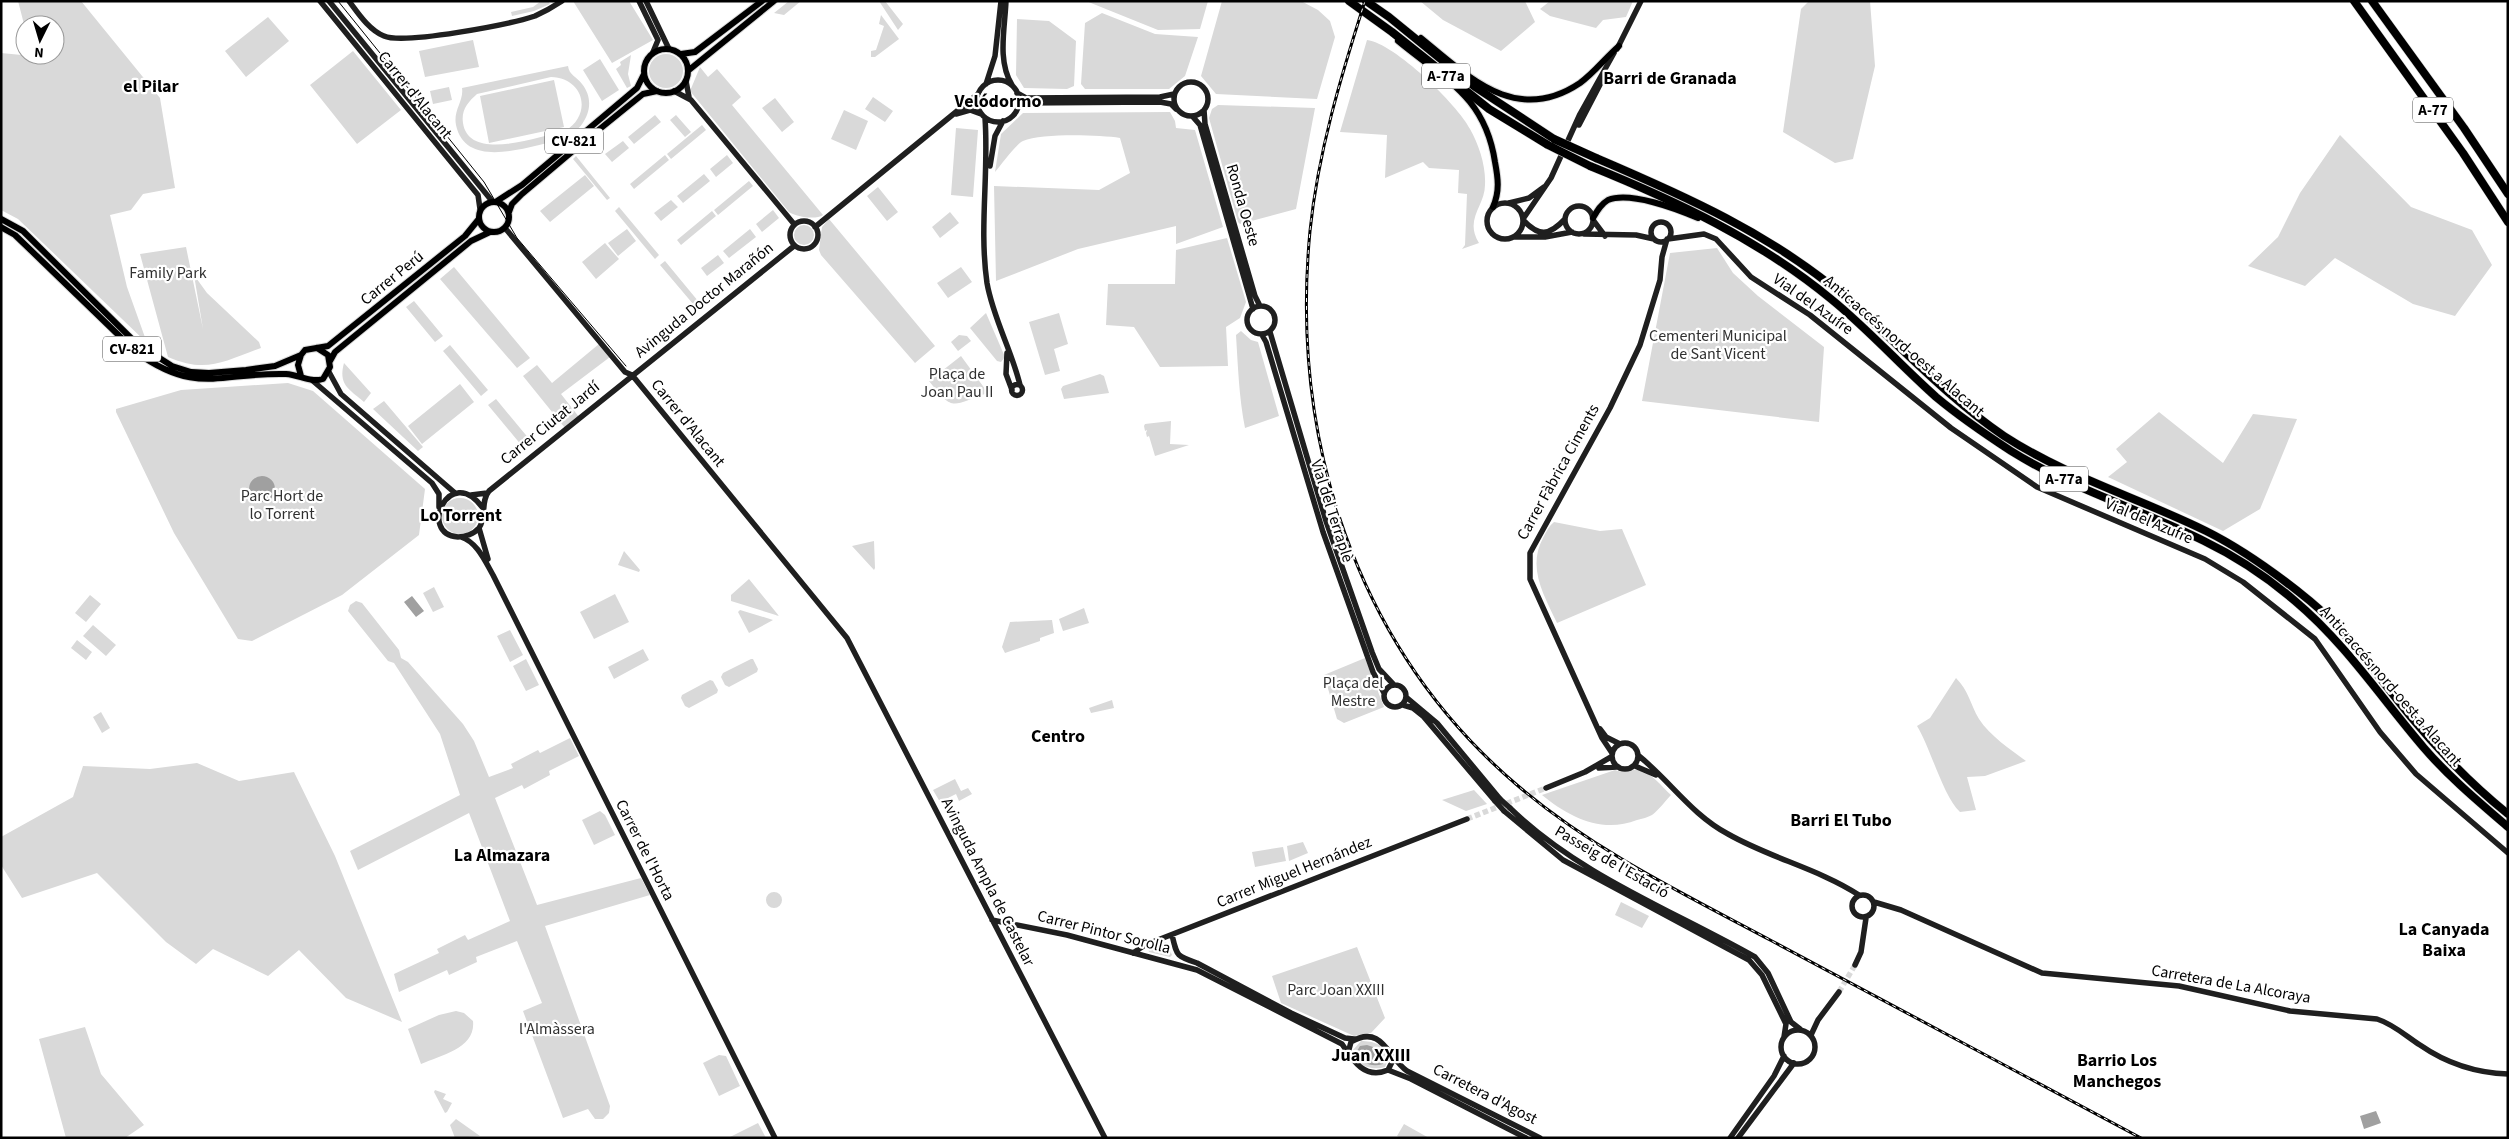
<svg xmlns="http://www.w3.org/2000/svg" width="2509" height="1139" viewBox="0 0 2509 1139" font-family="'Source Sans 3',sans-serif">
  <style>
    .green { fill: #d9d9d9; fill-rule: evenodd }
    .water { fill: #a0a0a0 }
    .lines { fill: none; stroke-linecap: round; stroke-linejoin: round }
    .secondary-tunnel { stroke: #d9d9d9; stroke-width: 5.5; stroke-dasharray: 5.5 3; stroke-linecap: butt }
    .primary-casing { stroke: #dbdbdb; stroke-width: 8 }
    .highway-casing { stroke: #dbdbdb; stroke-width: 9 }
    .secondary { stroke: #1f1f1f; stroke-width: 5.5 }
    .primary { stroke: #000; stroke-width: 6 }
    .highway { stroke: #000; stroke-width: 8 }
    .tram { stroke: #000; stroke-width: 1 }
    .rail-casing { stroke: #000; stroke-width: 3 }
    .rail { stroke: #fff; stroke-width: 1; stroke-dasharray: 4; stroke-linecap: butt }
    .highway-bridge-casing { stroke: #dbdbdb; stroke-width: 9; stroke-linecap: butt }
    .secondary-bridge { stroke: #1f1f1f; stroke-width: 5.5 }
    .highway-bridge { stroke: #000; stroke-width: 8 }
    .labels { text-anchor: middle; dominant-baseline: central; stroke-width: 4.5; stroke-linejoin: round; paint-order: stroke }
    .shield { fill: #fff; stroke: #4c4c4c; stroke-width: 1 }
    .shield-label { font-size: 15px; font-weight: bold; fill: #000 }
    .street-label { font-size: 16px; fill: #000; stroke: #fff }
    .park-label { font-size: 16px; fill: #303030; stroke: #fff }
    .neighbourhood-label { font-size: 18px; font-weight: bold; fill: #000; stroke: #fff }
  </style>
  <rect width="100%" height="100%" fill="#fff"/>
  <path class="green" d="M18 1H81L160 98 175 188 143 194 131 210 110 215 127 287 147 343 18 219 1 210V53L32 56 55 55V25H25V28Z
    M541 1H548L550 4 534 11 512 16 511 12 533 7Z
    M573 1H629L653 40 612 63Z
    M789 1H801L784 15 774 13Z
    M879 1H885L903 24 898 30Z
    M1086 1H1208L1200 29 1158 30Z
    M1222 1H1301L1318 10 1330 21 1335 37 1317 99 1216 94 1201 76Z
    M1420 1H1525L1535 22 1501 51 1443 20Z
    M1550 1H1633L1626 17 1603 20 1596 28 1550 16 1540 9Z
    M1809 1H1870L1875 66 1853 159 1835 163 1783 132 1801 9Z
    M1102 13 1155 34 1198 37 1185 76 1169 89H1085L1081 84 1085 23Z
    M881 15 899 39 875 57H871V51L876 50 884 26 879 24Z
    M268 17 289 41 246 77 225 51Z
    M1017 19 1049 21 1076 41 1074 86 1067 89 1024 88 1016 75Z
    M473 40 479 67 425 77 419 51Z
    M1367 40C1394 43 1458 105 1470 129 1479 145 1486 166 1485 185 1485 206 1464 219 1479 243L1462 249 1465 245 1467 194 1458 193 1459 170 1429 168 1423 162 1385 178 1387 135 1340 132Z
    M353 51 401 110 357 144 310 85Z
    M649 71a17 17 0 1 1 34 0a17 17 0 1 1-34 0Z
    M631 55 628 74 631 86 627 88 616 69 621 65 620 62Z
    M600 59 619 90 602 101 583 70Z
    M568 66C569 75 577 77 582 84 598 104 585 129 564 139 532 145 466 172 456 125 453 110 464 101 462 88ZM551 77C584 78 593 114 565 131 540 136 469 163 463 123 461 110 468 102 477 94Z
    M700 67 708 77 717 69 741 97 732 105 823 215C816 220 797 217 789 212L690 91Z
    M554 80 564 127 489 143 480 96Z
    M449 87 452 100 433 104 430 91Z
    M873 97 893 111 885 122 865 109Z
    M775 98 794 122 782 132 762 108Z
    M1218 105 1315 108 1296 209 1240 224 1238 222 1209 118 1212 109Z
    M844 110 868 121 856 150 831 139Z
    M1170 112 1175 121 1176 128 1195 130 1223 227 1176 244V226L1078 249 996 281 994 186 1099 190 1130 173 1120 138C1099 135 1042 133 1023 141 1016 144 1001 165 995 172L1001 134 1023 113Z
    M655 115 661 122 634 144 628 137Z
    M676 115 691 132 685 137 670 120Z
    M702 125 706 130 671 159 667 154Z
    M956 128 978 130 973 197 951 195Z
    M2340 135 2411 207 2472 230 2492 265 2455 316 2413 304 2335 258 2305 286 2248 266 2278 237 2300 193Z
    M623 141 629 148 612 162 605 154Z
    M665 155 669 160 634 189 630 184Z
    M727 155 733 163 716 177 710 169Z
    M576 156 610 198 607 200 573 159Z
    M704 174 710 181 683 203 677 196Z
    M585 175 594 186 550 222 540 211Z
    M749 181 753 186 718 215 714 210Z
    M878 187 898 212 887 221 867 196Z
    M671 200 678 207 661 221 654 213Z
    M619 207 659 255 655 259 615 211Z
    M773 210 779 218 762 232 756 224Z
    M712 211 716 216 681 245 677 240Z
    M950 212 959 223 940 238 932 227Z
    M829 219 935 346 915 363 821 255 819 250 822 227Z
    M794 235a10 10 0 1 1 20 0a10 10 0 1 1-20 0Z
    M627 229 636 241 618 256 608 243Z
    M750 229 756 237 729 258 723 251Z
    M1227 238 1246 302 1240 318 1226 327 1228 366 1160 367 1134 327 1106 325 1108 284H1175L1176 250Z
    M605 243 619 259 596 279 582 262Z
    M186 247 203 329 194 275 207 293 259 342 261 348C224 361 207 374 168 357L140 254Z
    M1717 248 1733 273 1758 296 1824 347 1819 422 1642 401 1670 253Z
    M718 255 724 263 707 276 701 268Z
    M665 261 703 307 699 311 660 265Z
    M454 267 530 358 517 368 440 279Z
    M961 267 972 282 948 298 937 283Z
    M414 301 443 336 435 342 406 307Z
    M986 313 1005 357 1001 362 997 361 970 328Z
    M1059 313 1068 344 1054 349 1060 371 1045 375 1029 322Z
    M1241 331 1251 340 1258 342 1279 416 1245 428C1239 397 1238 367 1236 335Z
    M959 335 967 336 971 341 958 351 951 342Z
    M599 344 610 357 561 394 579 417 565 428 523 376 537 365 552 383Z
    M450 345 488 390 481 396 443 351Z
    M961 356 988 393C951 405 954 413 929 381Z
    M344 363 371 393 364 402C349 389 338 385 344 363Z
    M1100 374 1104 376 1109 393 1064 399 1061 389 1063 386Z
    M288 383 313 391 425 489 419 535 342 595 252 641 238 639 174 533 116 412V409L181 390Z
    M460 384 474 402 422 444 408 426Z
    M496 399 530 440 522 446 488 405Z
    M384 401 423 447 418 451 373 409Z
    M2159 412 2223 463 2253 414 2297 419 2260 509 2223 531 2108 477 2127 462 2116 449Z
    M1171 421 1170 444 1189 445 1155 456 1149 436 1147 437 1146 433 1147 430 1145 431 1144 426 1145 424Z
    M442 516a18 18 0 1 1 36 0a18 18 0 1 1-36 0Z
    M1554 522 1600 531 1622 529 1646 585 1557 623C1544 595 1527 568 1543 538 1546 532 1549 526 1554 522Z
    M874 541 875 568 874 570 852 546Z
    M624 551 640 570 639 572 618 565Z
    M749 579 779 616 731 601V595Z
    M434 587 444 607 433 612 423 593Z
    M615 594 629 622 594 639 580 612Z
    M90 595 101 604 86 622 75 613Z
    M356 601 362 603 399 650 401 658 408 662 463 724 474 741 489 777 513 768 511 764 538 750 540 753 570 738 579 756 549 771 550 775 524 789 522 785 495 798 537 905 641 878 650 895 545 926 610 1106 609 1113 603 1119H595L588 1109 563 1118 523 1011 542 1003 517 941 476 957 477 962 449 975 447 970 399 992 394 974 439 953 437 949 465 935 468 940 510 921 469 813 358 870 350 851 460 795 440 734 394 663 388 661 348 611 350 605Z
    M1084 608 1089 623 1063 631 1059 619Z
    M740 610 770 619 773 620 749 633 738 612Z
    M1052 620 1054 633 1040 638V641L1005 653 1002 647 1010 622Z
    M93 625 116 645 106 656 83 636Z
    M510 630 523 655 510 662 497 636Z
    M77 640 92 652 86 660 71 648Z
    M643 649 649 660 614 679 608 667Z
    M1365 658 1384 707 1344 723 1337 719 1324 675Z
    M526 659 539 685 526 691 513 666Z
    M751 659H753L758 669 757 672 729 687 725 685 721 677 723 673Z
    M1956 678C1969 691 1970 704 1979 719 1990 736 2010 749 2026 761L1985 776 1967 777 1976 810 1960 812C1943 796 1931 749 1917 726L1930 718Z
    M710 680 713 681 718 690 717 693 689 708 685 706 681 698 682 695Z
    M1112 700 1114 708 1091 713 1089 708Z
    M101 712 110 728 102 733 93 717Z
    M197 763 239 781 294 772 335 856 402 1022 346 998 299 950 268 976 213 949 196 964 166 942 97 873 22 898 1 865V837L73 797 83 766 150 769Z
    M1615 770C1625 774 1629 769 1639 770 1651 772 1662 787 1671 795 1665 801 1659 810 1652 815 1648 817 1642 819 1637 820 1602 834 1569 817 1542 795Z
    M955 779 961 791 968 788 972 794 959 801 956 794 940 802 933 790Z
    M1474 790 1487 804 1466 811 1442 800Z
    M600 811 605 815 615 835 594 845 582 820Z
    M1303 842 1308 853 1289 861 1287 846Z
    M1283 847 1286 861 1255 867 1252 852Z
    M766 900a8 8 0 1 1 16 0a8 8 0 1 1-16 0Z
    M1621 902 1649 916 1642 928 1615 915Z
    M1166 942 1172 955 1170 957 1149 952 1148 949Z
    M1357 947 1385 1018 1371 1033 1354 1036 1281 1003 1272 976Z
    M456 1011 464 1013 473 1021C476 1048 442 1055 421 1064L408 1029 439 1015Z
    M85 1027 101 1074 144 1125 125 1138H66L39 1039Z
    M1361 1041C1373 1041 1387 1045 1389 1058L1385 1067C1371 1071 1354 1065 1353 1050Z
    M719 1055 726 1056 740 1086 719 1096 703 1063Z
    M435 1090 446 1094 443 1099 452 1103 447 1112 445 1113 434 1092Z
    M456 1119 480 1136 455 1138 450 1125Z
    M758 1123 766 1138H728Z
    M1404 1124 1429 1138H1401L1397 1136Z"/>
  <path class="water" d="M249 489a13 13 0 1 1 26 0a13 13 0 1 1-26 0Z
    M412 596 424 611 416 617 404 602Z
    M1367 1045 1379 1049 1385 1058 1383 1064C1371 1068 1361 1063 1357 1051L1360 1046Z
    M2376 1111 2381 1123 2364 1129 2360 1116Z"/>
  <g class="lines">
    <path class="secondary-tunnel" d="M1467 819 1546 788
      M1839 992 1855 965"/>
    <g class="primary-casing">
      <path id="primary" d="M1421 38C1469 77 1516 126 1580 83 1595 72 1605 58 1619 46
        M1398 41C1445 80 1485 96 1495 162 1498 178 1500 191 1493 207
        M644 71a22 22 0 1 1 44 0a22 22 0 1 1-44 0Z
        M681 54 695 52 762 1
        M689 70 774 1
        M497 201 522 185 637 88 644 74
        M479 217a15 15 0 1 1 30 0a15 15 0 1 1-30 0Z
        M509 212 512 204 522 194 580 145 643 94 657 91
        M1593 218C1597 211 1601 204 1608 200 1630 191 1677 209 1698 218
        M1 219 23 231 136 343 172 366 191 372 209 373 246 370 275 366 301 355 305 350 328 346 465 236 478 220
        M1 227 15 235 43 262 136 352C197 396 221 372 286 374 300 375 310 383 323 379L330 367 328 355 317 348
        M301 355 298 365 301 376
        M330 361 335 352 346 343 471 241 490 232"/>
    </g>
    <g class="highway-casing">
      <path id="highway" d="M1349 1 1392 32 1489 109 1548 145
        M1366 1 1389 17 1475 87 1554 139
        M2354 1 2463 153 2508 222
        M2372 1 2464 128 2508 194
        M1596 158C1685 196 1771 234 1845 297 1898 343 1945 396 2004 436 2067 477 2139 498 2206 531 2244 550 2277 574 2310 601 2350 634 2378 677 2411 717 2440 752 2472 785 2508 814
        M1590 166C1676 201 1758 239 1831 299 1868 329 1900 365 1936 397 1960 417 1985 434 2011 451 2072 489 2140 509 2204 541 2237 557 2267 577 2295 601 2346 644 2381 698 2424 748 2449 777 2479 802 2508 827"/>
    </g>
    <path class="secondary" d="M320 1 478 195 480 209
      M329 1 492 201
      M349 1C358 13 369 30 384 36 404 45 511 24 535 16 544 12 553 7 562 1
      M639 1 658 40 653 52
      M646 1 669 49
      M1006 1C1005 28 997 61 1012 85
      M1617 49 1641 1
      M977 101a21 21 0 1 1 42 0a21 21 0 1 1-42 0Z
      M686 81 689 97
      M1174 99a17 17 0 1 1 34 0a17 17 0 1 1-34 0Z
      M986 84 995 56 1001 1
      M674 91 691 100 794 224
      M1017 93 1026 98 1160 97 1174 94
      M1019 103 1160 102 1171 104 1176 109
      M1204 110 1205 124 1255 296 1260 306
      M956 114 970 110 981 114
      M1193 117 1200 125 1253 309
      M985 118C989 173 979 228 987 283 993 318 1012 351 1020 385
      M1579 125 1605 75
      M990 166 995 136 1003 121
      M1487 221a18 18 0 1 1 36 0a18 18 0 1 1-36 0Z
      M1509 203 1529 198 1544 187
      M1565 220a14 14 0 1 1 28 0a14 14 0 1 1-28 0Z
      M1523 219 1551 178 1580 114 1614 53
      M1523 220C1539 237 1549 236 1565 219
      M1593 220 1605 236
      M790 235a14 14 0 1 1 28 0a14 14 0 1 1-28 0Z
      M1651 232a10 10 0 1 1 20 0a10 10 0 1 1-20 0Z
      M815 227 978 94
      M505 228 625 372 632 375 847 638 1105 1138
      M1584 234 1636 235 1654 239
      M1514 237H1545L1572 232
      M1668 239 1704 234 1716 239 1751 277 1810 315 1951 428 2037 487 2205 559 2243 582 2315 639 2380 732 2416 774 2508 853
      M1247 320a14 14 0 1 1 28 0a14 14 0 1 1-28 0Z
      M1270 332 1326 521 1372 652 1379 669 1394 685
      M1262 335 1266 342 1323 532 1373 672 1384 693
      M1007 353 1006 374 1012 390
      M329 372 341 394 455 493
      M313 381 432 483 439 494V507
      M1011.5 390a5.5 5.5 0 1 1 11 0a5.5 5.5 0 1 1-11 0Z
      M471 495 487 493
      M482 507C450 463 417 534 458 537 465 537 474 534 479 528 487 517 480 502 489 491L794 246
      M479 528 488 559
      M461 537C477 542 485 561 493 575L775 1138
      M1384 696a11 11 0 1 1 22 0a11 11 0 1 1-22 0Z
      M1406 697 1437 723 1500 799
      M1403 705 1413 708 1423 716 1495 801
      M1600 729 1606 737 1620 744
      M1612 756a13 13 0 1 1 26 0a13 13 0 1 1-26 0Z
      M1612 753 1602 738 1530 579V553L1610 408 1640 345 1660 280 1662 257 1667 239
      M1639 756C1670 781 1692 815 1728 834 1770 858 1819 869 1859 895
      M1635 766 1656 775
      M1599 768 1617 767
      M1546 788 1585 772 1611 757
      M1510 808C1579 875 1672 910 1755 957L1768 973 1791 1022 1800 1029
      M1504 811 1563 860 1749 960 1762 975 1786 1024 1784 1037
      M1852 906a11 11 0 1 1 22 0a11 11 0 1 1-22 0Z
      M1874 902 1901 910 2042 973 2179 986 2290 1011 2377 1019C2393 1024 2406 1036 2420 1045 2446 1063 2476 1073 2508 1074
      M992 920 1067 935 1197 970 1342 1044C1353 1061 1365 1080 1388 1070L1394 1058
      M1172 935C1177 956 1176 956 1197 963L1291 1013 1345 1038 1354 1039
      M1133 953 1145 945 1467 819
      M1855 965 1861 952 1866 918
      M1781 1047a17 17 0 1 1 34 0a17 17 0 1 1-34 0Z
      M1811 1035 1818 1020 1839 992
      M1348 1053 1351 1042C1382 1023 1389 1059 1407 1071L1540 1138
      M1388 1070 1411 1079 1526 1138
      M1730 1138 1774 1076 1784 1056
      M1738 1138 1794 1063"/>
    <use href="#primary" class="primary"/>
    <use href="#highway" class="highway"/>
    <path class="tram" d="M338 1 484 182 517 238 626 366"/>
    <g class="rail-casing">
      <path id="rail" d="M1365 1C1341 76 1318 152 1310 231 1290 439 1355 647 1517 785 1593 850 1684 894 1772 941 1895 1007 2018 1072 2141 1138"/>
    </g>
    <use href="#rail" class="rail"/>
    <g class="highway-bridge-casing">
      <path id="highway-bridge" d="M1554 139 1596 158
        M1548 145 1590 166"/>
    </g>
    <path class="secondary-bridge" d="M1500 799 1510 808
      M1495 801 1504 811"/>
    <use href="#highway-bridge" class="highway-bridge"/>
  </g>
  <g class="labels">
    <g class="shield">
      <rect x="1422" y="63.5" width="48" height="25" rx="4"/>
      <rect x="2413" y="97.5" width="40" height="25" rx="4"/>
      <rect x="545" y="128.5" width="58" height="25" rx="4"/>
      <rect x="103" y="336.5" width="58" height="25" rx="4"/>
      <rect x="2040" y="466.5" width="48" height="25" rx="4"/>
    </g>
    <g class="shield-label">
      <text x="1446" y="76">A-77a</text>
      <text x="2433" y="110">A-77</text>
      <text x="574" y="141">CV-821</text>
      <text x="132" y="349">CV-821</text>
      <text x="2064" y="479">A-77a</text>
    </g>
    <g class="street-label">
      <text transform="translate(415 95) rotate(51)">Carrer d'Alacant</text>
      <text transform="translate(1243 205) rotate(74)">Ronda Oeste</text>
      <text transform="translate(392 278) rotate(-39)">Carrer Perú</text>
      <text transform="translate(704 300) rotate(-39)">Avinguda Doctor Marañón</text>
      <text transform="translate(1813 304) rotate(35)">Vial del Azufre</text>
      <text transform="translate(1904 346) rotate(41)">Antic accés nord-oest a Alacant</text>
      <text transform="translate(550 423) rotate(-39)">Carrer Ciutat Jardí</text>
      <text transform="translate(688 423) rotate(51)">Carrer d'Alacant</text>
      <text transform="translate(1558 472) rotate(-61)">Carrer Fàbrica Ciments</text>
      <text transform="translate(1332 511) rotate(72)">Vial del Terraplè</text>
      <text transform="translate(2149 521) rotate(23)">Vial del Azufre</text>
      <text transform="translate(2391 686) rotate(49)">Antic accés nord-oest a Alacant</text>
      <text transform="translate(645 850) rotate(63)">Carrer de l'Horta</text>
      <text transform="translate(1612 862) rotate(30)">Passeig de l'Estació</text>
      <text transform="translate(1294 872) rotate(-22)">Carrer Miguel Hernández</text>
      <text transform="translate(988 882) rotate(63)">Avinguda Ampla de Castelar</text>
      <text transform="translate(1104 932) rotate(14)">Carrer Pintor Sorolla</text>
      <text transform="translate(2231 984) rotate(10)">Carretera de La Alcoraya</text>
      <text transform="translate(1485 1094) rotate(27)">Carretera d'Agost</text>
    </g>
    <g class="park-label">
      <text x="168" y="273">Family Park</text>
      <text x="1718" y="336">Cementeri Municipal<tspan x="1718" dy="18">de Sant Vicent</tspan></text>
      <text x="957" y="374">Plaça de<tspan x="957" dy="18">Joan Pau II</tspan></text>
      <text x="282" y="496">Parc Hort de<tspan x="282" dy="18">lo Torrent</tspan></text>
      <text x="1353" y="683">Plaça del<tspan x="1353" dy="18">Mestre</tspan></text>
      <text x="1336" y="990">Parc Joan XXIII</text>
      <text x="557" y="1029">l'Almàssera</text>
    </g>
    <g class="neighbourhood-label">
      <text x="1670" y="78">Barri de Granada</text>
      <text x="151" y="86">el Pilar</text>
      <text x="998" y="101">Velódormo</text>
      <text x="461" y="515">Lo Torrent</text>
      <text x="1058" y="736">Centro</text>
      <text x="1841" y="820">Barri El Tubo</text>
      <text x="502" y="855">La Almazara</text>
      <text x="2444" y="929">La Canyada<tspan x="2444" dy="21">Baixa</tspan></text>
      <text x="1371" y="1055">Juan XXIII</text>
      <text x="2117" y="1060">Barrio Los<tspan x="2117" dy="21">Manchegos</tspan></text>
    </g>
  </g>
  <rect width="2509" height="1139" fill="none" stroke="#000000" stroke-width="5"/>
  <g transform="translate(40 40) rotate(185)"><circle r="24" fill="#ffffff" stroke="#999999"/>
  <path d="M0-4L9 19L0 12L-9 19Z" fill="#000000"/>
  <text y="-8" font-size="14" font-weight="bold" text-anchor="middle" fill="#000000">N</text>
  </g>
</svg>
